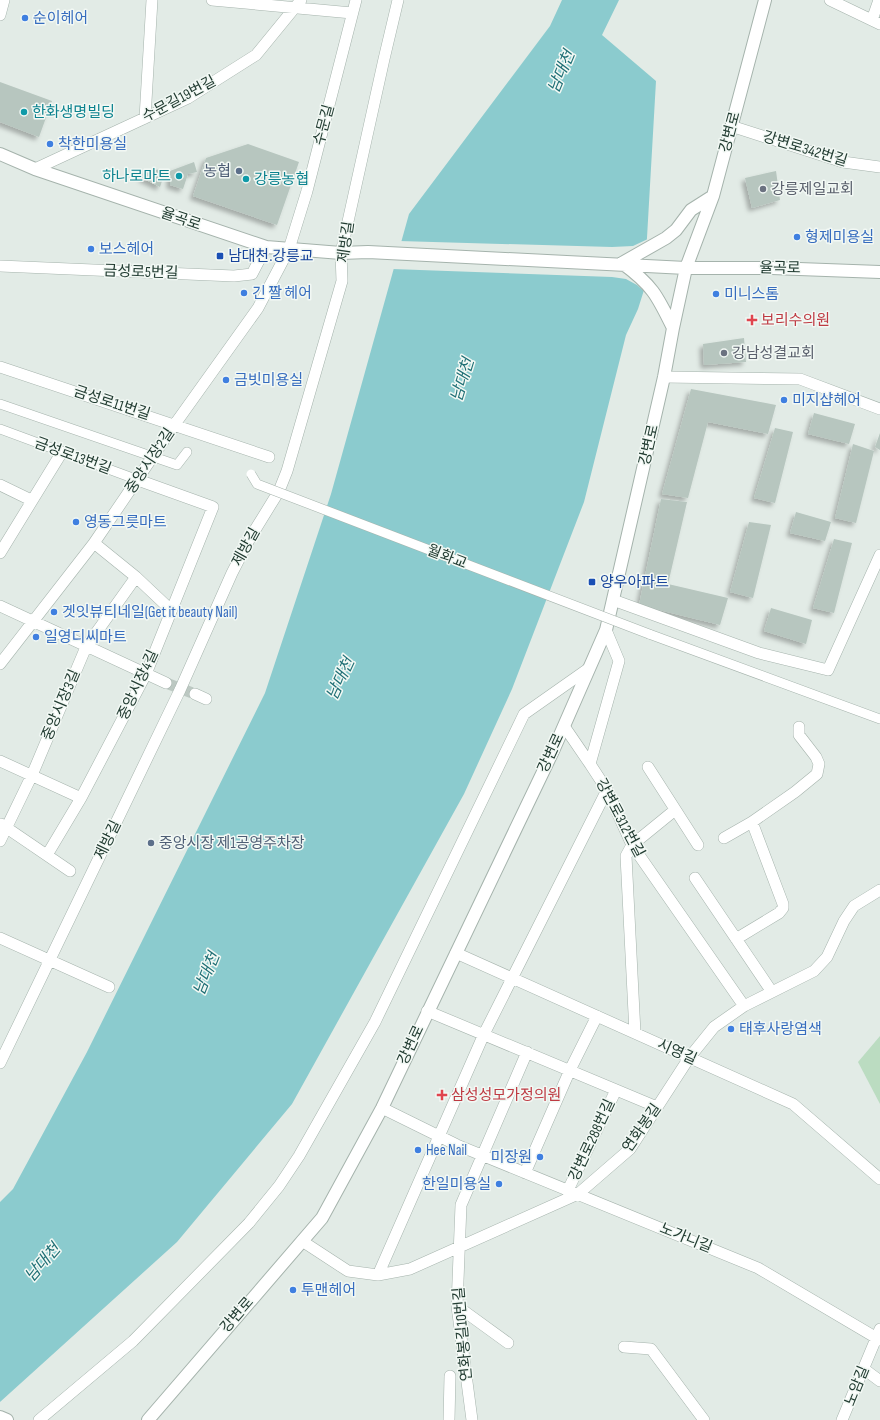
<svg xmlns="http://www.w3.org/2000/svg" width="880" height="1420" viewBox="0 0 880 1420" font-family="'Sofia Sans Condensed','Noto Sans KR',sans-serif">
  <style>
    .green { fill: #bbdcc1 }
    .water { fill: #8bcbce }
    .pier { fill: #e2ebe6 }
    .building { fill: #b7c6bf; filter: url(#shadow) }
    .lines { fill: none; stroke-linecap: round; stroke-linejoin: round }
    .minor-tunnel { stroke: #bcc8c2; stroke-width: 11; stroke-dasharray: 11 5.5; stroke-linecap: butt }
    .pedestrian-casing { stroke: #a5b3ac; stroke-width: 10 }
    .minor-casing { stroke: #a5b3ac; stroke-width: 12 }
    .tertiary-casing { stroke: #a5b3ac; stroke-width: 14 }
    .pedestrian { stroke: #fff; stroke-width: 9 }
    .minor { stroke: #fff; stroke-width: 11 }
    .tertiary { stroke: #fff; stroke-width: 12 }
    .pedestrian-bridge-casing { stroke: #a5b3ac; stroke-width: 10; stroke-linecap: butt }
    .pedestrian-bridge { stroke: #fff; stroke-width: 9 }
    .shop-dot { fill: #3f7fe0; stroke: #f2f8f4; stroke-width: 1.5 }
    .culture-dot { fill: #0f9aa8; stroke: #f2f8f4; stroke-width: 1.5 }
    .service-dot { fill: #5c6f8a; stroke: #f2f8f4; stroke-width: 1.5 }
    .worship-dot { fill: #6b7280; stroke: #f2f8f4; stroke-width: 1.5 }
    .transit-dot { fill: #1a4fb4; stroke: #f2f8f4; stroke-width: 1.5 }
    .health-dot { fill: #e0444e; stroke: #f2f8f4; stroke-width: 1.5 }
    .labels { text-anchor: middle; dominant-baseline: central; stroke-width: 3; stroke-linejoin: round; paint-order: stroke }
    .shop-label { font-size: 15px; fill: #366cbe; stroke: #f2f8f4; text-anchor: start }
    .street-label { font-size: 15px; fill: #223c32; stroke: #f2f8f4 }
    .culture-label { font-size: 15px; fill: #0d838f; stroke: #f2f8f4; text-anchor: start }
    .service-label { font-size: 15px; fill: #4e5e75; stroke: #f2f8f4; text-anchor: end }
    .worship-label { font-size: 15px; fill: #5b616d; stroke: #f2f8f4; text-anchor: start }
    .transit-label { font-size: 15px; fill: #164399; stroke: #f2f8f4; text-anchor: start }
    .health-label { font-size: 15px; fill: #be3a42; stroke: #f2f8f4; text-anchor: start }
    .water-label { font-size: 16px; font-style: italic; fill: #1f6f75; stroke: #f2f8f4 }
  </style>
  <defs>
    <filter id="shadow"><feDropShadow dx="-3.5" dy="3.5" stdDeviation="2" flood-color="#0004"/></filter>
  </defs>
  <rect width="100%" height="100%" fill="#e2ebe6"/>
  <path class="green" d="M880 1036V1104L858 1062Z"/>
  <path class="water" d="M562 0H619L602 35 656 81 644 290 638 309 626 335 584 502 512 689 464 794 292 1104 177 1242 0 1402V1202L13 1189 87 1052 265 693 331 494 409 214 550 26Z"/>
  <path class="pier" d="M650 238 646 293 637 285 626 279 612 277 392 269 399 241 612 247 633 246Z"/>
  <path class="building" d="M0 82 52 101 39 137 0 122Z
    M248 144 299 162 277 225 193 196 206 158Z
    M194 162 197 172 188 174 183 189 170 185V171Z
    M161 169 163 178 160 187 142 178 145 172Z
    M776 171 780 200 752 208 745 178Z
    M744 338 746 362 704 365 703 344Z
    M691 389 776 405 768 434 708 422 688 498 662 494Z
    M814 413 855 424 849 444 808 434Z
    M775 428 793 432 775 503 754 498Z
    M880 433V450L875 447Z
    M853 444 874 451 856 523 835 518Z
    M661 499 687 502 668 584 728 598 720 625 639 605Z
    M796 512 831 522 825 541 790 533Z
    M749 522 771 525 753 598 730 592Z
    M834 539 852 543 834 613 813 608Z
    M771 608 812 620 806 644 764 631Z"/>
  <g class="lines">
    <path class="minor-tunnel" d="M166 683 195 694"/>
    <g class="pedestrian-casing">
      <path id="pedestrian" d="M0 404 177 465 187 452
        M0 429 138 480
        M649 634 880 719"/>
    </g>
    <g class="minor-casing">
      <path id="minor" d="M212 0 352 13
        M830 0 880 24
        M0 15 4 0
        M872 20 879 0
        M145 118 152 0
        M731 126 843 162 880 167
        M35 169 188 98 256 55 301 0
        M0 266 234 276 252 274 266 247
        M0 367 269 457
        M664 377 800 379 880 409
        M0 485 31 500
        M94 543 136 577 171 610
        M0 553 62 452
        M613 600 759 653 828 670 880 555
        M0 606 166 683
        M606 630 619 661 590 764 607 790 632 845 744 1006
        M0 664 94 543 175 424 258 308 289 249 307 191 356 0
        M195 694 206 699
        M564 726 590 764
        M0 761 81 798
        M648 767 698 845
        M1 824 70 871
        M724 838 752 822 795 792 817 774 819 764 816 757 799 735V727
        M0 841 32 775 86 647 136 577
        M47 855 81 798 146 674 213 507 138 480
        M695 878 772 992
        M0 938 109 987
        M736 939 779 913 783 908V904L752 822
        M456 953 793 1104 880 1179
        M427 1011 657 1107
        M635 1033 626 856 632 845 675 810
        M0 1063 180 690 232 573 250 538 279 491 287 471 342 281 341 253 384 59 398 0
        M382 1108 457 1145 758 1268 880 1340
        M525 1173 570 1070 597 1016
        M568 1190 616 1090
        M302 1241 348 1271 378 1275 410 1269 578 1194 630 1149 689 1058 714 1027 744 1006 814 971 827 957 844 921 854 906 880 890
        M378 1275 484 1034 607 790
        M457 1306 508 1343
        M624 1347 651 1349 704 1420
        M864 1369 880 1381
        M39 1420 133 1341 249 1223 279 1186 299 1156 375 1022 524 714 588 669
        M449 1420 450 1376
        M472 1420 457 1306 461 1205 527 1052
        M842 1420 880 1329"/>
    </g>
    <g class="tertiary-casing">
      <path id="tertiary" d="M0 154 35 169 266 247 341 253 368 252 686 268H772L880 272
        M673 328C657 295 652 285 622 263L666 238 676 230 691 210 713 196
        M0 1417 7 1420
        M148 1420 322 1218 382 1108 553 751 606 630 664 377 673 328 686 268 713 196 765 0"/>
    </g>
    <use href="#pedestrian" class="pedestrian"/>
    <use href="#minor" class="minor"/>
    <use href="#tertiary" class="tertiary"/>
    <g class="pedestrian-bridge-casing">
      <path id="pedestrian-bridge" d="M251 474 257 484 649 634"/>
    </g>
    <use href="#pedestrian-bridge" class="pedestrian-bridge"/>
  </g>
  <g class="shop-dot">
    <circle cx="25" cy="18" r="4"/>
    <circle cx="50" cy="144" r="4"/>
    <circle cx="797" cy="237" r="4"/>
    <circle cx="91" cy="249" r="4"/>
    <circle cx="244" cy="293" r="4"/>
    <circle cx="716" cy="294" r="4"/>
    <circle cx="226" cy="380" r="4"/>
    <circle cx="784" cy="400" r="4"/>
    <circle cx="76" cy="522" r="4"/>
    <circle cx="54" cy="612" r="4"/>
    <circle cx="36" cy="637" r="4"/>
    <circle cx="731" cy="1029" r="4"/>
    <circle cx="418" cy="1150" r="4"/>
    <circle cx="540" cy="1157" r="4"/>
    <circle cx="499" cy="1184" r="4"/>
    <circle cx="293" cy="1290" r="4"/>
  </g>
  <g class="culture-dot">
    <circle cx="24" cy="112" r="4"/>
    <circle cx="179" cy="176" r="4"/>
    <circle cx="246" cy="179" r="4"/>
  </g>
  <g class="service-dot">
    <circle cx="239" cy="171" r="4"/>
    <circle cx="151" cy="843" r="4"/>
  </g>
  <g class="worship-dot">
    <circle cx="763" cy="189" r="4"/>
    <circle cx="724" cy="353" r="4"/>
  </g>
  <g class="transit-dot">
    <rect x="216" y="252" width="8" height="8" rx="2"/>
    <rect x="588" y="578" width="8" height="8" rx="2"/>
  </g>
  <g class="health-dot">
    <path d="M750 314h4v4h4v4h-4v4h-4v-4h-4v-4h4z"/>
    <path d="M440 1089h4v4h4v4h-4v4h-4v-4h-4v-4h4z"/>
  </g>
  <g class="labels">
    <g class="shop-label">
      <text x="33" y="18">순이헤어</text>
      <text x="58" y="144">착한미용실</text>
      <text x="805" y="237">형제미용실</text>
      <text x="99" y="249">보스헤어</text>
      <text x="252" y="293">긴 짤 헤어</text>
      <text x="724" y="294">미니스톰</text>
      <text x="234" y="380">금빗미용실</text>
      <text x="792" y="400">미지샵헤어</text>
      <text x="84" y="522">영동그릇마트</text>
      <text x="62" y="612">겟잇뷰티네일(Get it beauty Nail)</text>
      <text x="44" y="637">일영디씨마트</text>
      <text x="739" y="1029">태후사랑염색</text>
      <text x="426" y="1150">Hee Nail</text>
      <text x="532" y="1157" text-anchor="end">미장원</text>
      <text x="491" y="1184" text-anchor="end">한일미용실</text>
      <text x="301" y="1290">투맨헤어</text>
    </g>
    <g class="street-label">
      <text transform="translate(179 99) rotate(-28)">수문길19번길</text>
      <text transform="translate(324 125) rotate(-75)">수문길</text>
      <text transform="translate(730 132) rotate(-75)">강변로</text>
      <text transform="translate(805 149) rotate(17)">강변로342번길</text>
      <text transform="translate(181 219) rotate(19)">율곡로</text>
      <text transform="translate(346 242) rotate(-82)">제방길</text>
      <text transform="translate(780 268) rotate(1)">율곡로</text>
      <text transform="translate(141 272) rotate(2)">금성로5번길</text>
      <text transform="translate(112 403) rotate(18)">금성로11번길</text>
      <text transform="translate(649 445) rotate(-77)">강변로</text>
      <text transform="translate(73 456) rotate(20)">금성로13번길</text>
      <text transform="translate(150 461) rotate(-56)">중앙시장2길</text>
      <text transform="translate(246 547) rotate(-61)">제방길</text>
      <text transform="translate(447 557) rotate(21)">월화교</text>
      <text transform="translate(138 685) rotate(-65)">중앙시장4길</text>
      <text transform="translate(61 705) rotate(-67)">중앙시장3길</text>
      <text transform="translate(551 753) rotate(-65)">강변로</text>
      <text transform="translate(620 818) rotate(62)">강변로312번길</text>
      <text transform="translate(108 840) rotate(-64)">제방길</text>
      <text transform="translate(411 1045) rotate(-65)">강변로</text>
      <text transform="translate(677 1052) rotate(24)">시영길</text>
      <text transform="translate(642 1128) rotate(-55)">연화봉길</text>
      <text transform="translate(592 1140) rotate(-65)">강변로288번길</text>
      <text transform="translate(686 1238) rotate(22)">노가니길</text>
      <text transform="translate(237 1315) rotate(-49)">강변로</text>
      <text transform="translate(463 1334) rotate(-95)">연화봉길10번길</text>
      <text transform="translate(857 1386) rotate(-68)">노암길</text>
    </g>
    <g class="culture-label">
      <text x="32" y="112">한화생명빌딩</text>
      <text x="171" y="176" text-anchor="end">하나로마트</text>
      <text x="254" y="179">강릉농협</text>
    </g>
    <g class="service-label">
      <text x="231" y="171">농협</text>
      <text x="159" y="843" text-anchor="start">중앙시장 제1공영주차장</text>
    </g>
    <g class="worship-label">
      <text x="771" y="189">강릉제일교회</text>
      <text x="732" y="353">강남성결교회</text>
    </g>
    <g class="transit-label">
      <text x="228" y="256">남대천.강릉교</text>
      <text x="600" y="582">양우아파트</text>
    </g>
    <g class="health-label">
      <text x="761" y="320">보리수의원</text>
      <text x="451" y="1095">삼성성모가정의원</text>
    </g>
    <g class="water-label">
      <text transform="translate(562 72) rotate(-67)">남대천</text>
      <text transform="translate(463 380) rotate(-73)">남대천</text>
      <text transform="translate(341 679) rotate(-65)">남대천</text>
      <text transform="translate(207 974) rotate(-68)">남대천</text>
      <text transform="translate(43 1263) rotate(-49)">남대천</text>
    </g>
  </g>
</svg>
